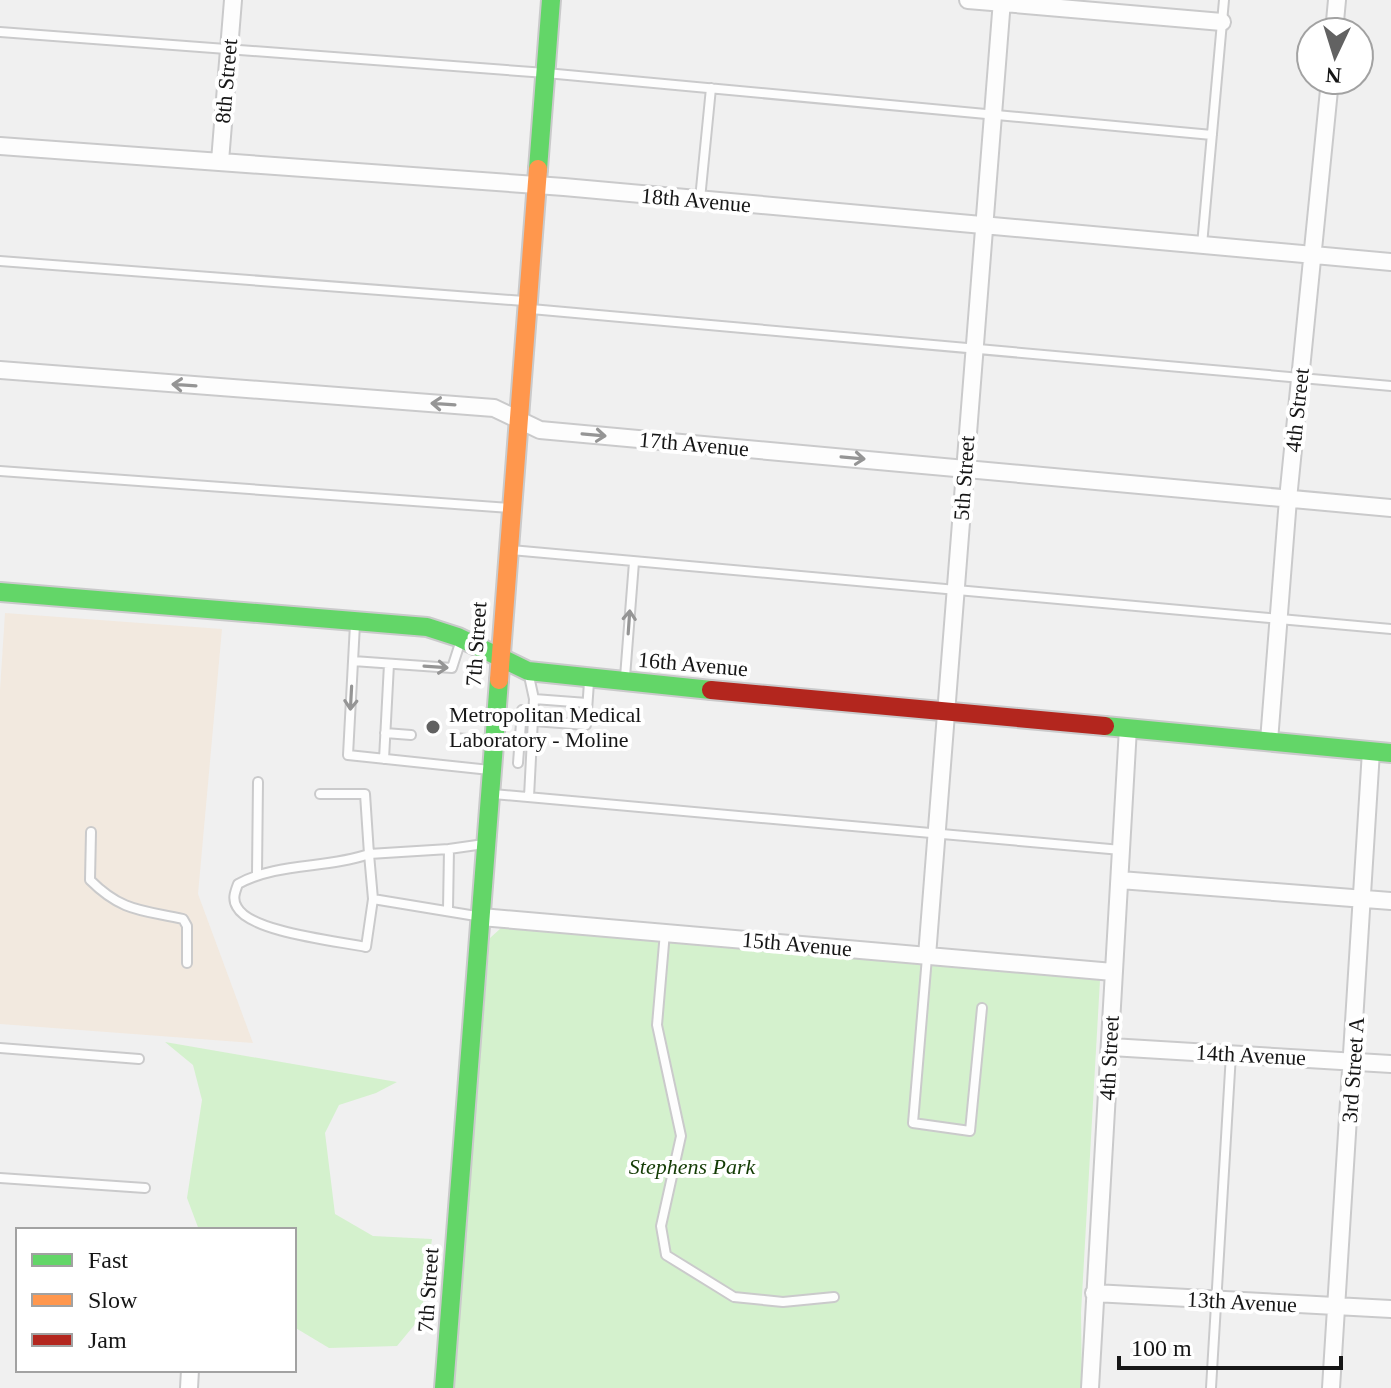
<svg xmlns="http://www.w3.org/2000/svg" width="1391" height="1388" viewBox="0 0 1391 1388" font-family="Georgia,serif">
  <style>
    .education { fill: #f2e9df }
    .green { fill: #d4f1cd }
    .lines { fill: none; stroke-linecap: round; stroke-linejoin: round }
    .lane-casing { stroke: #cacacb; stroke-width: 12 }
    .street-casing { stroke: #cacacb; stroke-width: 20 }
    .fast-casing { stroke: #cacacb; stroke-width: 22 }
    .slow-casing { stroke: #cacacb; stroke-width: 22 }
    .jam-casing { stroke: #cacacb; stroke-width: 22 }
    .lane { stroke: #fdfdfd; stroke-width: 8 }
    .street { stroke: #fdfdfd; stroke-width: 16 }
    .fast { stroke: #63d668; stroke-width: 18 }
    .slow { stroke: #ff974d; stroke-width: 18 }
    .jam { stroke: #b3261e; stroke-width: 18 }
    .oneway { stroke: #959595 }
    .poi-dot { fill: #626262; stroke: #fff; stroke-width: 3 }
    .labels { text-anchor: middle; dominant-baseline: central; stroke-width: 8; stroke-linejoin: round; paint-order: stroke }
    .street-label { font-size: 22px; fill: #161616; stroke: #fff }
    .poi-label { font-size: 22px; fill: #161616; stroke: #fff; text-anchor: start }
    .park-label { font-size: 22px; font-style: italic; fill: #143c05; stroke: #fff }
  </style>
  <rect width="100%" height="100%" fill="#f0f0f0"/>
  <path class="education" d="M5 613 222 629 198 894 253 1043 0 1024V690Z"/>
  <path class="green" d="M510 926 1100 980 1081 1313 1082 1388H452L490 938 501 928Z
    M165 1042 397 1082 376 1093 339 1105 325 1133 335 1214 373 1236 432 1239 421 1317 397 1346 329 1348 294 1327V1230H199L187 1198 202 1100 193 1065Z"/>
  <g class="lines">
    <g class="lane-casing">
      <path id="lane" d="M0 32 546 73 1212 135
        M700 199 711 88
        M1202 245 1224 0
        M0 261 524 301
        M531 309 1391 386
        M0 471 510 508
        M511 550 1391 629
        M355 624 348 755 490 770
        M353 661 452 668 460 643
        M625 677 634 562
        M534 699 587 703
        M534 721 586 725 589 682
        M385 733 411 735
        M454 738 493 741
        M384 759 389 664
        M518 763 522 710
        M320 794H365L369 854 449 849
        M493 794 1121 850
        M529 797 534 699 529 676
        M91 832 90 880C122 912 142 910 183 919L187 926V963
        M257 873 258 782
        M373 899 366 947C337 941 250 932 237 907 232 899 235 892 238 884 278 862 326 869 369 854L373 899 476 916
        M448 909 449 849 484 844
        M665 932 657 1025 681 1136 661 1226 666 1255 734 1297 783 1302 834 1297
        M927 957 913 1123 970 1131 982 1008
        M0 1048 139 1059
        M0 1178 145 1188
        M1211 1388 1231 1054"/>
    </g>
    <g class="street-casing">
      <path id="street" d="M968 0 1222 22
        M1334 32 1337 0
        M0 146 564 187 1391 262
        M220 161 233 0
        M0 370 494 408 540 430 1391 508
        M1269 741 1288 499 1330 80
        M1120 880 1391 901
        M481 917 1113 972
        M927 956 1002 0
        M1111 1047 1391 1064
        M1094 1293 1391 1309
        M189 1388 190 1370
        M1090 1388 1128 728
        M1331 1388 1371 751"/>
    </g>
    <g class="fast-casing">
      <path id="fast" d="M538 169 551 0
        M0 592 427 627 458 637 528 671 711 690
        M1105 726 1391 753
        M444 1388 499 680"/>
    </g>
    <g class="slow-casing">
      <path id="slow" d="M499 680 538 169"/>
    </g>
    <g class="jam-casing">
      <path id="jam" d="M711 690 1105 726"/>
    </g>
    <use href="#lane" class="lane"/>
    <use href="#street" class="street"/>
    <use href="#fast" class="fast"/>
    <use href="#slow" class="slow"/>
    <use href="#jam" class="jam"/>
  </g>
  <defs><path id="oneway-shaft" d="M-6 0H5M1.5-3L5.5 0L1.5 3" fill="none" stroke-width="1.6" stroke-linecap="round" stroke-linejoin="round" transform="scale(2)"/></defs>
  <g class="oneway">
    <use href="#oneway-shaft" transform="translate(184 385) rotate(-176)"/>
    <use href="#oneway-shaft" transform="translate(443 404) rotate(-176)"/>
    <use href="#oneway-shaft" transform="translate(594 435) rotate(5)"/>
    <use href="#oneway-shaft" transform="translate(853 458) rotate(5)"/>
    <use href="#oneway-shaft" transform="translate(629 622) rotate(-86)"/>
    <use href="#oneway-shaft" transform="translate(436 667) rotate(4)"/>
    <use href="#oneway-shaft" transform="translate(351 698) rotate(93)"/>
  </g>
  <circle class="poi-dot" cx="433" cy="727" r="8"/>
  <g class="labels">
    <g class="street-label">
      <text transform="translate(226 81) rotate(-85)">8th Street</text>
      <text transform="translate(696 200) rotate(5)">18th Avenue</text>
      <text transform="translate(1297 410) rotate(-84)">4th Street</text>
      <text transform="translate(694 444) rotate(5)">17th Avenue</text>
      <text transform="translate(964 478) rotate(-86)">5th Street</text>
      <text transform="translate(476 644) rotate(-86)">7th Street</text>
      <text transform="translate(693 664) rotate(5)">16th Avenue</text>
      <text transform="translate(797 944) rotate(5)">15th Avenue</text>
      <text transform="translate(1251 1055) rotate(3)">14th Avenue</text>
      <text transform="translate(1109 1058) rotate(-87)">4th Street</text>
      <text transform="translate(1353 1070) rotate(-86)">3rd Street A</text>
      <text transform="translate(428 1290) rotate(-86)">7th Street</text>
      <text transform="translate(1242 1302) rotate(3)">13th Avenue</text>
    </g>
    <g class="poi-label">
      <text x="449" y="714">Metropolitan Medical<tspan x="449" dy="25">Laboratory - Moline</tspan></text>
    </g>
    <g class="park-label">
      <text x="692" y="1166">Stephens Park</text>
    </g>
  </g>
  <rect x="16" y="1228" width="280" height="144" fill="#ffffff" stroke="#a2a2a2" stroke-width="2"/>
  <rect x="32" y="1254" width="40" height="12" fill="#63d668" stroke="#a2a2a2" stroke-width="2"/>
  <text x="88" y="1268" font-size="24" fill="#161616">Fast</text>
  <rect x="32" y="1294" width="40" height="12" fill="#ff974d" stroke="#a2a2a2" stroke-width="2"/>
  <text x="88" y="1308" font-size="24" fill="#161616">Slow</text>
  <rect x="32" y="1334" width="40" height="12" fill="#b3261e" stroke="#a2a2a2" stroke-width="2"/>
  <text x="88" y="1348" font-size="24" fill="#161616">Jam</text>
  <g transform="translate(1335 56) rotate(184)"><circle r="38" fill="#ffffff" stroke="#a2a2a2" stroke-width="2"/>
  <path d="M0-6L14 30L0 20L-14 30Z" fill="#626262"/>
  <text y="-12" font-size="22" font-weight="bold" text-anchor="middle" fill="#161616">N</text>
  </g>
  <path d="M1119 1356v12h222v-12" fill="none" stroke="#161616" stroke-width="4"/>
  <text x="1131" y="1356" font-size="24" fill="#161616" stroke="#ffffff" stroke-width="6" paint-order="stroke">100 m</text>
</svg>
